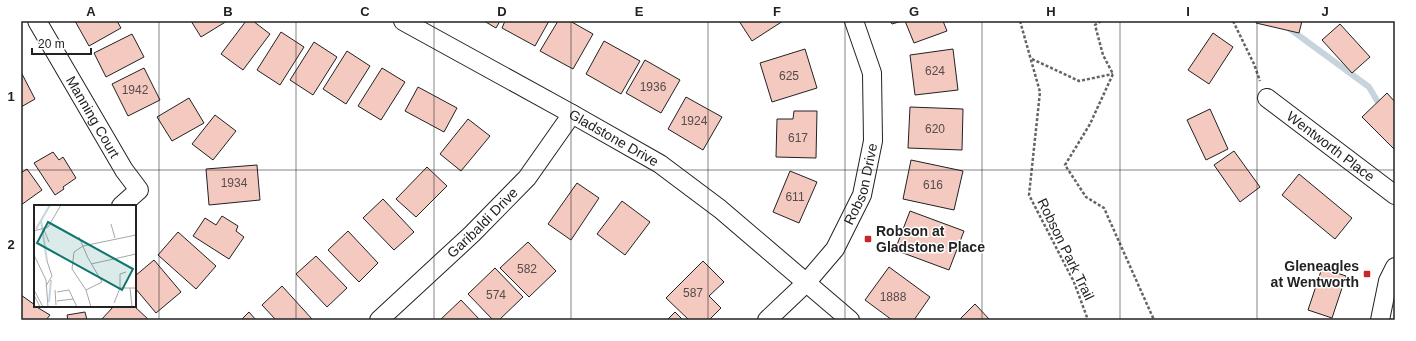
<svg xmlns="http://www.w3.org/2000/svg" width="1416" height="341" viewBox="0 0 1416 341" font-family="Arial,sans-serif">
  <style>
    .lines { fill: none; stroke-linecap: round; stroke-linejoin: round }
    .stream { stroke: #c7d3dd; stroke-width: 6 }
    .building { fill: #f3c9c0; stroke: #222 }
    .street-casing { stroke: #222; stroke-width: 20 }
    .path { stroke: #646464; stroke-width: 2.5; stroke-dasharray: 3 2; stroke-linecap: butt }
    .street { stroke: #fff; stroke-width: 18 }
    .grid { fill: none; stroke: #222; stroke-width: 1; stroke-opacity: 0.55 }
    .poi-dot { fill: #c62828; stroke: #fff; stroke-width: 1.5 }
    .labels { text-anchor: middle; dominant-baseline: central; stroke-width: 3; stroke-linejoin: round; paint-order: stroke }
    .number-label { font-size: 12px; fill: #564c4a }
    .street-label { font-size: 14px; fill: #222; stroke: #fff }
    .poi-label { font-size: 14px; font-weight: bold; fill: #222; stroke: #fff; text-anchor: start }
    .inset-river { fill: none; stroke: #c7d3dd; stroke-width: 2 }
    .inset-road { fill: none; stroke: #a7a7a7; stroke-width: 1 }
    .view { fill: #0f766e; fill-opacity: 0.15; stroke: #0f766e; stroke-width: 2 }
    .inset-edge { fill: none; stroke: #222; stroke-width: 2 }
    .neatline { fill: none; stroke: #222; stroke-width: 1.5 }
    .grid-label { font-size: 13px; text-anchor: middle; font-weight: bold; fill: #222 }
  </style>
  <rect width="100%" height="100%" fill="#fff"/>
  <g class="lines">
    <path class="stream" d="M1279 21 1369 87 1382 109"/>
  </g>
  <path class="building" d="M75 21H117L121 28 89 46Z
    M191 21H227L201 37Z
    M246 21H253L270 34 243 70 221 54Z
    M484 21H500L496 28Z
    M505 21H549L535 46 502 28Z
    M558 21H570L593 34 573 69 540 51Z
    M739 21H783L752 41Z
    M890 21H902L892 24Z
    M905 21H943L947 31 914 43Z
    M1256 21H1302L1299 33 1256 23Z
    M1340 24 1370 57 1352 73 1322 40Z
    M281 32 304 47 280 85 257 70Z
    M1213 33 1233 47 1209 84 1188 70Z
    M132 34 144 57 106 77 94 53Z
    M604 41 640 61 621 94 586 74Z
    M314 42 337 57 313 95 290 80Z
    M805 49 817 88 772 102 760 63Z
    M953 49 958 90 915 95 910 55Z
    M347 51 370 66 346 104 323 89Z
    M645 60 680 80 661 113 626 93Z
    M144 68 160 100 128 116 112 84Z
    M382 68 405 82 381 120 358 106Z
    M21 72 35 99 21 107Z
    M418 87 457 108 444 132 405 111Z
    M1387 93 1395 102V150L1362 117Z
    M686 97 722 117 703 150 668 129Z
    M189 98 204 123 172 141 157 117Z
    M910 107 963 109 962 150 908 148Z
    M1210 109 1228 149 1206 160 1187 120Z
    M794 111H817L816 158 776 157 777 119H793Z
    M215 115 236 131 213 160 192 144Z
    M468 119 490 136 461 171 440 154Z
    M1234 151 1260 187 1240 202 1214 165Z
    M53 152 59 160 63 157 76 178 63 187 64 189 55 195 34 163Z
    M911 160 963 171 954 210 903 199Z
    M257 165 260 200 209 205 206 169Z
    M427 167 447 186 416 217 396 199Z
    M27 169 42 190 21 205V173Z
    M790 171 817 182 799 223 773 212Z
    M1299 174 1352 218 1335 239 1282 195Z
    M577 183 599 198 571 240 548 224Z
    M383 199 414 232 394 250 363 218Z
    M622 201 650 222 625 255 597 234Z
    M910 211 964 231 949 270 895 250Z
    M222 216 238 226 236 231 244 237 229 259 193 236 205 218 216 225Z
    M348 231 378 263 359 282 328 250Z
    M178 232 216 266 196 289 158 255Z
    M528 242 556 271 529 297 500 268Z
    M316 256 347 288 327 307 296 274Z
    M154 260 181 292 156 313 135 288V276Z
    M703 261 724 282 709 296 721 308 709 320H689L666 298Z
    M889 267 930 297 914 320H892L865 300Z
    M495 268 523 297 499 320H493L468 294Z
    M1322 268 1346 276 1332 318 1308 310Z
    M282 286 312 319 311 320H276L262 305Z
    M21 295 35 305V306L50 315 46 320H21Z
    M461 300 480 320H440Z
    M975 304 990 320H959Z
    M114 306H134L149 320H101Z
    M85 312 87 320H68L67 315Z
    M249 312 256 320H241Z
    M675 312 683 320H667Z"/>
  <g class="lines">
    <g class="street-casing">
      <g id="street">
        <path id="s1" d="M37 21 124 170 139 190 121 206"/>
        <path id="s2" d="M403 21 572 114 660 164 720 209 850 320"/>
        <path id="s3" d="M1267 98 1395 195"/>
        <path id="s4" d="M379 320 472 234 527 178 572 114"/>
        <path id="s5" d="M767 320 806 283 835 249 862 195 873 141 872 73 854 21"/>
        <path d="M1380 320 1388 281 1395 267"/>
      </g>
    </g>
    <path class="path" d="M1020 21 1040 92 1029 195 1074 282 1088 320
      M1101 21 1095 25 1103 55 1113 74 1090 124 1065 165 1086 197 1104 208 1154 320
      M1233 21 1254 64 1260 81
      M1032 59 1079 81 1113 74"/>
    <use href="#street" class="street"/>
  </g>
  <path class="grid" d="M159 21V320M296 21V320M434 21V320M571 21V320M708 21V320M845 21V320M982 21V320M1120 21V320M1257 21V320M21 170H1395"/>
  <g class="poi-dot">
    <rect x="864" y="235" width="8" height="8" rx="2"/>
    <rect x="1363" y="270" width="8" height="8" rx="2"/>
  </g>
  <g class="labels">
    <g class="number-label">
      <text x="935" y="71">624</text>
      <text x="789" y="76">625</text>
      <text x="653" y="87">1936</text>
      <text x="135" y="90">1942</text>
      <text x="694" y="121">1924</text>
      <text x="935" y="129">620</text>
      <text x="798" y="138">617</text>
      <text x="234" y="183">1934</text>
      <text x="933" y="185">616</text>
      <text x="795" y="197">611</text>
      <text x="527" y="269">582</text>
      <text x="693" y="293">587</text>
      <text x="496" y="295">574</text>
      <text x="893" y="297">1888</text>
    </g>
    <g class="street-label">
      <text stroke="none"><textPath href="#s1" startOffset="111">Manning Court</textPath></text>
      <text stroke="none"><textPath href="#s2" startOffset="241">Gladstone Drive</textPath></text>
      <text stroke="none"><textPath href="#s3" startOffset="80">Wentworth Place</textPath></text>
      <text stroke="none"><textPath href="#s5" startOffset="169">Robson Drive</textPath></text>
      <text stroke="none"><textPath href="#s4" startOffset="142">Garibaldi Drive</textPath></text>
      <text transform="translate(1066 249) rotate(64)">Robson Park Trail</text>
    </g>
    <g class="poi-label">
      <text x="876" y="231">Robson at<tspan x="876" dy="16">Gladstone Place</tspan></text>
      <text x="1359" y="266" text-anchor="end">Gleneagles<tspan x="1359" dy="16">at Wentworth</tspan></text>
    </g>
  </g>
  <g transform="translate(34 205)">
    <rect width="102" height="102" fill="#fff"/>
    <path class="inset-river" d="M7 15 13 56M2 24 16 0M15 97 17 75"/>
    <path class="inset-road" d="M77 19 81 33M10 25 15 37M0 26 14 22 27 0M45 32 54 53 68 77 52 85M0 50 12 75 14 102M57 59 102 49M12 81 18 71 13 56M86 83H102M96 83 98 102M0 85 9 102M21 85 22 100M23 87 35 85 43 102M0 90 6 102M23 96 39 94M80 98 86 83V69L92 67M57 102 52 85 38 64 40 47 49 41 102 30"/>
    <path class="view" d="M14 17 99 64 88 85 3 38Z"/>
    <rect width="102" height="102" class="inset-edge"/>
  </g>
  <rect width="1416" height="341" fill="none" stroke="#ffffff" stroke-width="44"/>
  <path d="M32 48v6h59v-6" fill="none" stroke="#222222" stroke-width="2"/>
  <text x="38" y="48" font-size="12" fill="#222222" stroke="#ffffff" stroke-width="3" paint-order="stroke">20 m</text>
  <rect x="22" y="22" width="1372" height="297" class="neatline"/>
  <g class="grid-label">
    <text x="91" y="16">A</text>
    <text x="228" y="16">B</text>
    <text x="365" y="16">C</text>
    <text x="502" y="16">D</text>
    <text x="639" y="16">E</text>
    <text x="777" y="16">F</text>
    <text x="914" y="16">G</text>
    <text x="1051" y="16">H</text>
    <text x="1188" y="16">I</text>
    <text x="1325" y="16">J</text>
    <text x="11" y="101">1</text>
    <text x="11" y="249">2</text>
  </g>
</svg>
